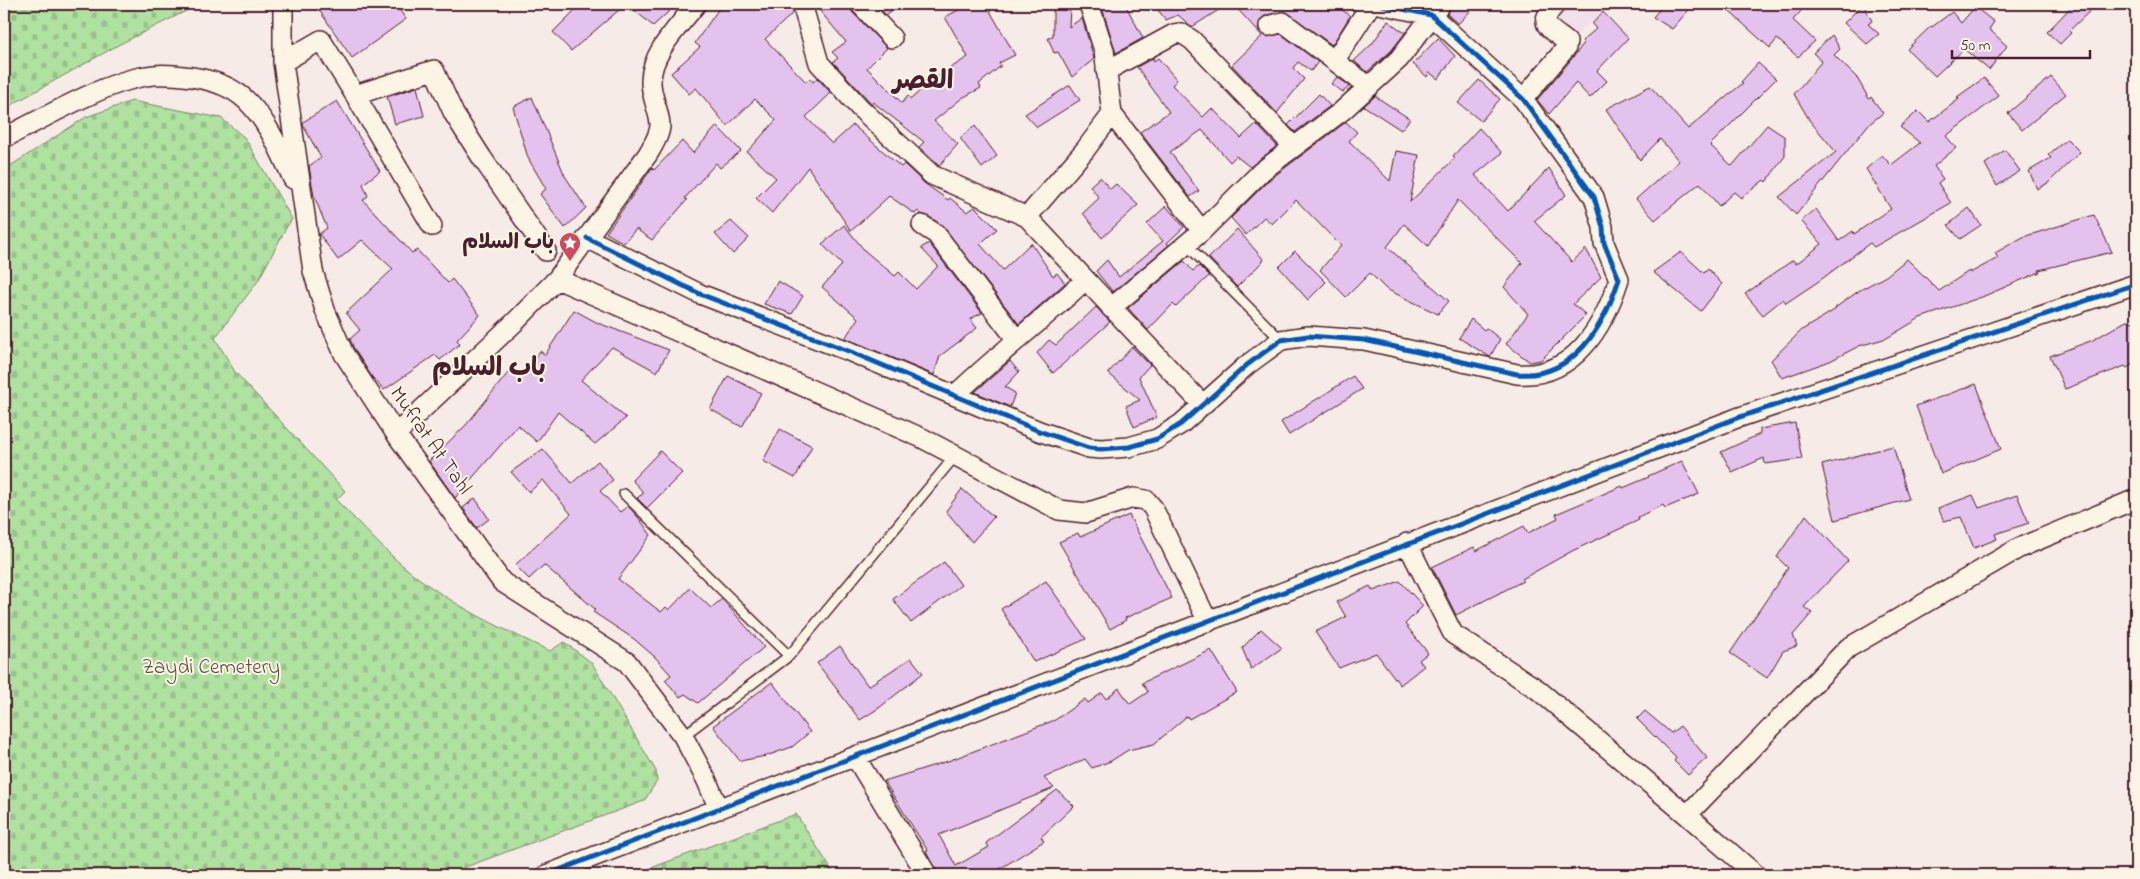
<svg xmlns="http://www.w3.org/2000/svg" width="2140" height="879" viewBox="0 0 2140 879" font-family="'Indie Flower','Playpen Sans Arabic',sans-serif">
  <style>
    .built { fill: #f1dfe9 }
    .cemetery { fill: url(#cemetery-stones); stroke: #7c8066 }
    .building { fill: #e4c2ee; stroke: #4a1f2b }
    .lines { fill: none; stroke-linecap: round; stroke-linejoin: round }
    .service-casing { stroke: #4a1f2b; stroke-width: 12 }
    .minor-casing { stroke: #4a1f2b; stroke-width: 22 }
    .service { stroke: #fcf5e5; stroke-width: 9 }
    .minor { stroke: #fcf5e5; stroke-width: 19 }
    .cycleway-casing { stroke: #fcf5e5; stroke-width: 8 }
    .cycleway { stroke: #0057b8; stroke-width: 5 }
    .labels { text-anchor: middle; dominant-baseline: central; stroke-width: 4; stroke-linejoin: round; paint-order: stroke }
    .poi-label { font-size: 21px; font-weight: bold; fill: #4a1f2b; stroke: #fcf5e5; text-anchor: end }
    .street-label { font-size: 21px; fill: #4a1f2b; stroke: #fcf5e5 }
    .park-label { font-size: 21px; fill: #635048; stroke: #fcf5e5 }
    .district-label { font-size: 26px; font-weight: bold; fill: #4a1f2b; stroke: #fcf5e5 }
  </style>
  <defs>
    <pattern id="cemetery-stones" width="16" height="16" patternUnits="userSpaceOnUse" patternTransform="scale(1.25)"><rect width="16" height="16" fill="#afe1a1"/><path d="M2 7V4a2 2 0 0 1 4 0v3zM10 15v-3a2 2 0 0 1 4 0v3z" fill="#98c18b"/></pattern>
  </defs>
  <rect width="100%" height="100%" fill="#f7ebe7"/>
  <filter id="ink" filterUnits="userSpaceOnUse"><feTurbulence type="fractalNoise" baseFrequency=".02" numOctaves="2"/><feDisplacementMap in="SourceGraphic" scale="10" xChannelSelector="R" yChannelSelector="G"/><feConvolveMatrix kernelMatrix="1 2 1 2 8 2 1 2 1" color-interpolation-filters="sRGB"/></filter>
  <g filter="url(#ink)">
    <path class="built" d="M1566 4H1613L1575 36 1553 17Z"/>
    <path class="cemetery" d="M4 4H200L120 44 4 109Z
      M132 101 221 118 245 138 292 219 286 228 258 281 215 338 235 372 345 491 336 500C356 519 373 539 393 557 439 599 494 625 550 651L564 642 592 663 656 771 657 781 644 801 444 875H4V170L86 117Z
      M796 814 835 875H632Z"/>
    <path class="building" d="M315 4H395L406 19 352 58Z
      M581 4H626L571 51 553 32Z
      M627 4H677L653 26Z
      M722 4H791L793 13 765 39 806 82 810 78 813 82 817 78 831 93 806 117 832 144 853 125 901 167 904 164 924 183 948 200 950 198 967 212 975 207 997 229 980 244 1003 270 1031 243 1053 276 1057 273 1065 283 1019 324 942 225 928 216 921 214 918 211 915 214 889 196 851 231 808 167 772 213 756 198 776 178 747 152 776 120 755 99 727 126 696 88 689 94 671 73 700 47 695 43Z
      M814 4H849L852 12 887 48 867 68 902 103 908 96 911 99 933 79 968 57 945 17 970 4H986L1015 55 999 63 1001 66 979 84 981 88 962 98 934 121 958 144 939 166 919 147 924 142 873 102 872 104 833 62 838 58 832 52 846 42Z
      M875 4H900L886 15Z
      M1101 4H1125L1143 38 1116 53Z
      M1153 4H1228L1192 27 1178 15 1166 20Z
      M1233 4H1335L1350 16 1332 45 1285 11 1266 15 1261 19 1258 29 1262 34 1267 37 1281 34 1318 62 1311 71 1298 62 1293 68 1304 79 1277 113 1232 65 1262 36Z
      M1452 4H1477L1458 24 1447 14Z
      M1664 4H1694L1672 29 1653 17Z
      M1721 4H1807L1793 20 1815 41 1798 57 1777 39 1770 48Z
      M1863 4 1872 21 1868 24 1879 34 1867 44 1844 23Z
      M2074 4H2097L2069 31 2071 33 2060 44 2047 32Z
      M1070 7 1069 27 1082 18 1094 59 1072 77 1058 52 1054 53 1048 38 1053 36V8Z
      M1975 7 1994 22 1989 29 2007 46 1989 70 1964 49 1935 76 1907 49 1931 26 1932 27 1952 12 1961 23Z
      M1603 12 1628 38 1597 71 1607 81 1590 98 1576 83 1549 114 1537 100 1575 55 1584 43 1582 41 1596 29 1592 24Z
      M1388 21 1405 33 1391 51 1367 72 1354 61 1372 44Z
      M1832 35 1840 49 1834 55 1857 78 1869 99 1871 97 1883 113 1868 125 1796 215 1779 197 1836 152 1810 121 1794 94 1822 61 1813 53Z
      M1438 38 1455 56 1438 79 1429 72 1427 77 1413 64Z
      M1153 58 1154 61 1158 58 1177 80 1172 85 1203 117 1212 108 1241 138 1256 124 1277 146 1250 167 1236 156 1230 162 1202 130 1170 152 1199 191 1190 197 1140 132 1169 112 1137 67Z
      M1758 63 1776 79 1710 145 1732 166 1767 125 1785 137V156L1766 182 1764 180 1741 198 1734 192 1719 206 1700 183 1655 220 1636 199 1679 161 1660 139 1640 160 1606 109 1650 86 1688 129 1743 83 1741 82Z
      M1337 77 1350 86 1343 92 1331 84Z
      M2051 77 2066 94 2022 130 2008 113Z
      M1984 78 1999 96 1946 136 1956 148 1934 166 1943 179 1938 183 1951 203 1874 247 1870 243 1819 281 1786 303 1783 299 1763 315 1745 294 1793 260 1796 264 1822 244 1801 221 1816 209 1839 241 1853 231 1854 234 1891 209 1866 169 1882 155 1891 165 1920 143 1900 127 1918 111 1929 122 1959 99 1957 97Z
      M1479 80 1500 99 1481 121 1458 103Z
      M1070 85 1080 100 1037 127 1025 114Z
      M417 87 424 116 395 124 387 97Z
      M1319 94 1330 106 1295 132 1288 125Z
      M1375 96 1410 119 1401 130 1364 106Z
      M532 97 565 176 586 208 565 228 540 194 546 189 528 158 513 107Z
      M337 101 380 171 363 184 368 196 363 200 412 253 417 250 448 283 452 279 480 315 457 340 460 344 440 360 435 355 384 390 372 377 354 349 350 339 360 330 346 313 393 269 362 240 338 260 319 234 327 228 314 196 309 166 321 158 304 127 303 122Z
      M1346 122 1357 132 1349 141 1390 181 1396 151 1419 155 1410 202 1455 158 1453 156 1479 128 1502 153 1475 175 1508 211 1549 168 1566 195 1534 221 1572 262 1586 249 1601 277 1573 304 1586 315 1541 360 1530 362 1506 344 1528 314 1504 287 1522 263 1458 200 1428 246 1404 224 1387 247 1449 301 1438 314 1386 289 1370 273 1346 297 1320 270 1341 246 1296 200 1272 224 1264 217 1246 235 1231 218 1269 180Z
      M717 126 741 151 720 168 716 163 685 198 687 200 652 240 636 229 624 243 606 233 652 168 654 170 682 141 693 153Z
      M975 126 997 156 982 168 960 138Z
      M2067 139 2080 152 2048 183 2037 189 2029 171 2051 158 2048 155Z
      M2005 150 2020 171 1997 186 1985 164Z
      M1100 177 1110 189 1116 184 1138 205 1102 238 1083 213 1099 198 1090 186Z
      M1166 206 1184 227 1167 243 1169 245 1113 292 1096 271 1107 260 1119 277 1163 241 1147 224Z
      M1969 208 1981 225 1960 239 1948 225Z
      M2094 215 2112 252 2039 270 2040 272 1982 297 1920 318 1887 338 1859 346 1830 361 1782 378 1771 360 1802 330 1836 309 1835 308 1860 290 1886 276 1907 259 1939 291 1969 271 1970 273 1998 258 1995 253 2023 237Z
      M731 221 749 238 733 254 715 234Z
      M844 225 865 251 895 276 899 272 916 289 938 266 921 248 929 243 982 313 970 319 977 328 940 356 934 375 845 338 858 318 822 287 842 265 822 244Z
      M1237 229 1264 260 1237 287 1209 258Z
      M1295 251 1326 282 1308 300 1279 267Z
      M1681 252 1704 273 1708 269 1722 284 1701 311 1653 272Z
      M1184 261 1193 271 1199 266 1209 276 1176 307 1173 304 1148 330 1128 308Z
      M778 281 803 296 792 314 764 304Z
      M1096 307 1110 322 1053 373 1037 353 1049 340 1056 345Z
      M574 310 598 323 669 350 657 372 612 347 581 380 626 418 595 444 558 412 537 442 518 425 455 498 429 461 466 425 512 368 520 376 540 351 545 355Z
      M1471 319 1484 330 1486 328 1500 339 1490 357 1459 338Z
      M2126 321 2136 322V362L2127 368 2125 366 2065 389 2050 356 2093 340Z
      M1132 347 1150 365 1139 377 1157 417 1134 427 1126 406 1140 400 1108 373Z
      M1010 361 1019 372 1005 387 1015 393 1010 407 975 392Z
      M728 376 761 393 742 427 710 409Z
      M1353 376 1362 389 1289 435 1281 422Z
      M1976 384 2001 449 1941 474 1916 406Z
      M1795 423 1802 459 1765 464 1764 458 1732 472 1721 452 1760 434V429Z
      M780 429 812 446 795 478 763 461Z
      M1893 446 1909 499 1835 520 1822 465Z
      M543 449 572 483 598 461 613 480 600 491 620 512 628 506 638 517 651 535 618 579 661 612 666 607 669 610 690 588 711 608 722 599 764 647 698 703 685 694 680 697 665 680 671 675 655 657 634 639 593 612 595 609 544 565 529 579 515 565 571 514 543 480 529 492 511 472Z
      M660 451 682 473 647 508 637 498 644 493 632 480Z
      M1682 461 1699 494 1665 508 1663 505 1638 517 1639 520 1572 551 1522 579 1523 581 1456 615 1432 567 1474 547 1476 551 1524 526 1528 533 1558 518 1556 514 1622 486 1623 488 1649 477 1648 476Z
      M962 489 994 517 972 542 946 511Z
      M1973 495 1979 508 2017 495 2029 523 1995 534 1997 539 1974 548 1961 517 1944 521 1938 508Z
      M475 498 489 519 477 528 463 508Z
      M1129 515 1172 598 1125 618 1126 620 1110 629 1059 542 1078 533 1080 537Z
      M1806 515 1848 561 1804 607 1812 613 1793 635 1797 646 1783 651 1767 678 1730 653 1788 568 1777 557Z
      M944 562 961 585 911 623 893 599Z
      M1046 581 1086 639 1034 662 1001 609Z
      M1400 581 1423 606 1405 624 1428 653 1419 660 1424 666 1400 685 1376 653 1339 668 1315 632 1346 617 1337 602 1370 586 1373 591Z
      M1261 629 1282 648 1251 669 1242 648Z
      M840 646 868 686 911 658 923 673 879 708 860 720 817 663Z
      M1211 650 1237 692 1189 719 1187 716 1154 744 1128 750 1111 761 1092 768 1085 759 1044 778 1054 788 939 835 956 866 989 847 986 843 1057 790 1074 806 1041 837 1044 841 990 875H938L926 852 928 851 884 781 948 761 1055 720 1085 699 1088 703 1102 693 1106 699 1119 688 1130 704 1148 692 1142 683Z
      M772 682 810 732 792 747 766 756 740 761 713 726Z
      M1645 711 1671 733 1680 726 1707 758 1688 775 1674 761 1676 758 1637 719Z"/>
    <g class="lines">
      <g class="service-casing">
        <path id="service" d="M1186 244 1281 340
          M624 494 789 656
          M683 736 789 656 956 455"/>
      </g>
      <g class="minor-casing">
        <path id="minor" d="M283 4V62L313 271 325 310 344 354 396 434 502 582 627 662 683 736 706 779 719 809
          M802 4 819 63 860 108 932 175 1027 217 1203 405
          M860 4 892 38
          M1269 26 1283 22 1369 87
          M1335 60 1371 4
          M283 62 321 40 355 95 434 70 454 114 482 158 546 251
          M1106 71 1174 34 1181 33 1192 40 1294 147
          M355 95 432 226
          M1523 99 1566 48 1567 42C1549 28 1536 24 1556 4
          M4 138C44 118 103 83 146 76 161 73 177 75 192 77 212 80 232 86 247 101 269 123 280 151 293 179
          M1027 217 1085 150 1112 114 1104 50 1089 4
          M922 225 936 234 1017 340
          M1202 231 1262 171 1342 111 1399 59 1441 4
          M587 238 700 294 851 352 1039 431 1089 448 1101 449 1129 447 1157 439 1181 424 1247 365 1281 340 1308 336 1364 340 1517 374C1574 379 1604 326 1619 279L1604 243 1603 227 1594 197 1523 99 1431 15 1379 4
          M557 279 922 438 1059 510 1086 513 1133 498 1146 500 1153 508 1208 622
          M1111 308 1202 231 1112 114
          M955 395C997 355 1043 320 1085 280
          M396 434 516 321 557 279 648 154C653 145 660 135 660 125 660 113 650 94 651 80 652 51 680 26 696 4
          M1407 543 1453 634 1537 689 1687 815 1756 875
          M856 758 927 875
          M1687 815 1848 648 2019 548 2136 499
          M546 875 1737 418 2136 284"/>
      </g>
      <use href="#service" class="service"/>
      <use href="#minor" class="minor"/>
      <g class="cycleway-casing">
        <path id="cycleway" d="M587 238 700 294 851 352 1039 431 1089 448 1101 449 1129 447 1157 439 1181 424 1247 365 1281 340 1308 336 1364 340 1517 374C1574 379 1604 326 1619 279L1604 243 1603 227 1594 197 1523 99 1431 15 1379 4
          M546 875 1737 418 2136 284"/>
      </g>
      <use href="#cycleway" class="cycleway"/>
    </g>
  </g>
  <defs>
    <g id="sight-pin" transform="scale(1.125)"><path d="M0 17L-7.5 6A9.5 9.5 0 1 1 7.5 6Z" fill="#d1495b" stroke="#fcf5e5"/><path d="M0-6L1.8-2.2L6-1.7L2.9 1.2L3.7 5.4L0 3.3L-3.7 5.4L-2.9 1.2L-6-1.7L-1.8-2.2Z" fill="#fff"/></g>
  </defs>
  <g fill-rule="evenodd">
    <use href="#sight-pin" x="570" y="243"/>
  </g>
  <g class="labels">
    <g class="poi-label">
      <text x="554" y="243">باب السلام</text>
    </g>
    <g class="street-label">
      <text transform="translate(430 441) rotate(55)">Mufrat At Tahl</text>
    </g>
    <g class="park-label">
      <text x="211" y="668">Zaydi Cemetery</text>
    </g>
    <g class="district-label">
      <text x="923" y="82">القصر</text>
      <text x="489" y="369">باب السلام</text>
    </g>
  </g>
  <rect width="2140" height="879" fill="none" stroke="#fcf5e5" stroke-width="20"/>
  <rect x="10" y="10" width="2120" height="859" fill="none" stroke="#4a1f2b" stroke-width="2" filter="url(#ink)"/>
  <path d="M1952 50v8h138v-8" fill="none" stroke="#4a1f2b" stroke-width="2.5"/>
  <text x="1960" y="50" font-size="15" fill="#4a1f2b" stroke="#fcf5e5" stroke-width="4" paint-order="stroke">50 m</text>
</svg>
